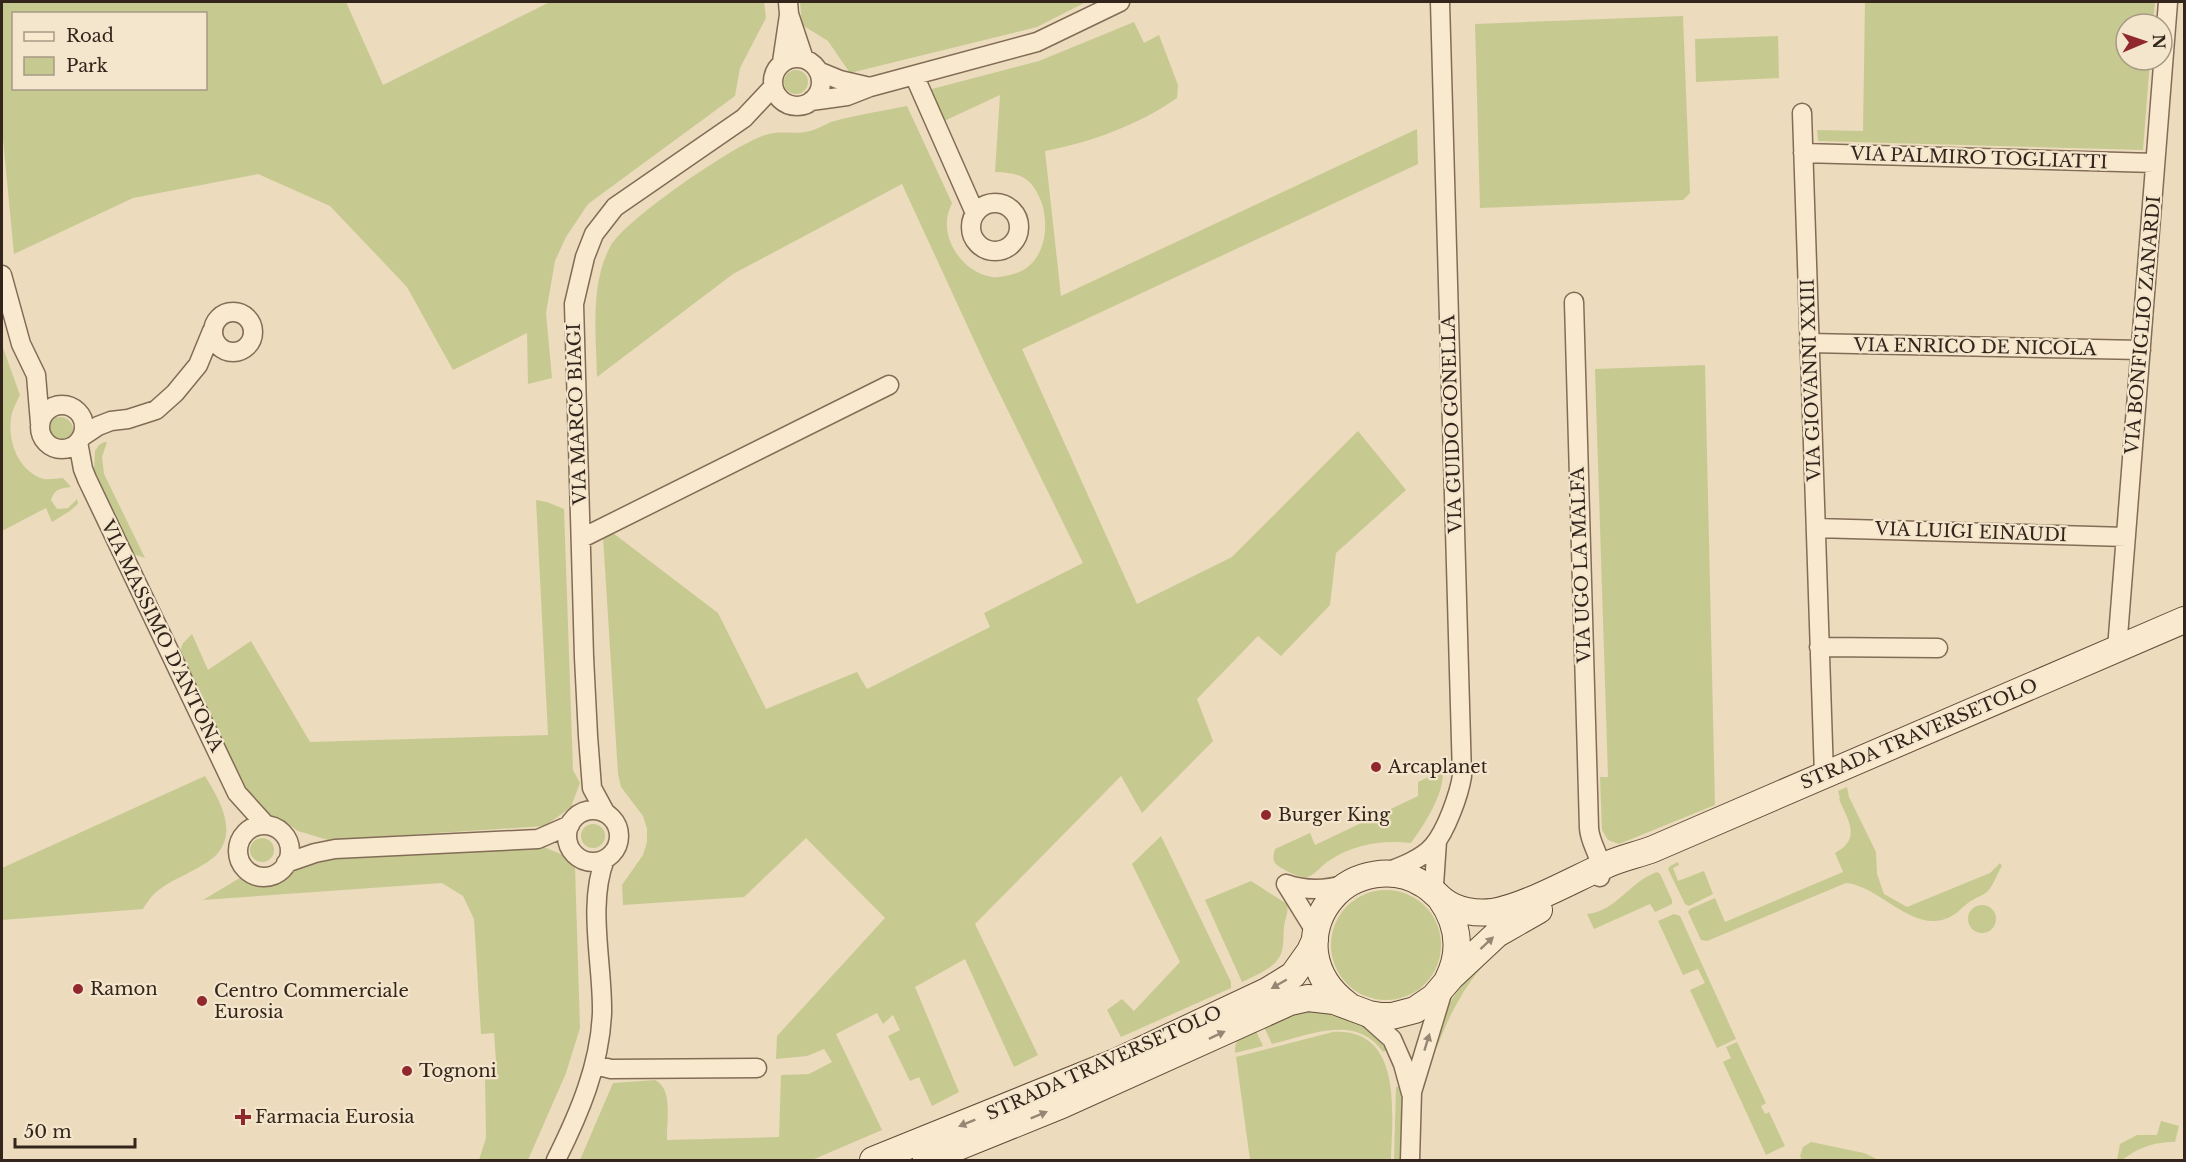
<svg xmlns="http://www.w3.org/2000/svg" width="2186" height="1162" viewBox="0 0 2186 1162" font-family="'Libre Baskerville',serif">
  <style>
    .green { fill: #c6ca91; fill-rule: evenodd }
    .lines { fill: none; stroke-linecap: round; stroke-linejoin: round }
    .street-casing { stroke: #836c56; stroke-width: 21 }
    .secondary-casing { stroke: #654d3a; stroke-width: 28 }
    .street { stroke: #f8e9cf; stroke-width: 18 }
    .secondary { stroke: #f8e9cf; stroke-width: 26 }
    .oneway { fill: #968775 }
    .poi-dot { fill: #91282e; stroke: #f4e6cc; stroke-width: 2 }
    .labels { text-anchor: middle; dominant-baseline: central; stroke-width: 4.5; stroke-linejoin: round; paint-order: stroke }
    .street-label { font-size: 18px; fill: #33251b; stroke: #f4e6cc }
    .poi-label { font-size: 18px; fill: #33251b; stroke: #f4e6cc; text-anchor: start }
  </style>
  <rect width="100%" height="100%" fill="#ecdbbd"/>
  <path class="green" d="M2 2H346L383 85 550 2H764L766 18 740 68 735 96 588 204 566 237 555 261 546 313 552 378 528 384 527 333 453 370 407 287 330 206 258 174 133 198 14 254 2 129ZM14 14H206V88H14Z
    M800 2H1086L1037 27 850 73 828 41 802 25Z
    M1865 2H2155L2153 24H2126V60H2150L2143 150 1818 141 1817 130 1863 131Z
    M1683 16 1690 193 1683 200 1480 208 1475 24Z
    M1134 22 1144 43 1159 35 1178 85 1177 98C1138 125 1092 142 1045 151L1061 296 1417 129 1418 164 1022 349 1137 604 1232 557 1358 431 1406 490 1336 553 1330 605 1281 656 1258 636 1197 699 1213 741 1142 813 1121 776 975 924 1038 1055 1014 1067 965 959 915 987 959 1092 932 1106 919 1077 910 1081 888 1036 900 1030 893 1015 883 1024 877 1013 836 1034 882 1130 812 1160H580L613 1083 655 1080C674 1089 666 1123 667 1140L779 1137 781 1075 809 1074 832 1062 824 1049 807 1056 776 1059 777 1036 885 918 806 838 744 897 623 905 622 885 643 855 647 842V829L643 816 621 787 618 774 603 537 613 533 718 613 766 709 857 672 867 689 990 627 984 613 1083 563 986 366 902 184 733 274 597 377C596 336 590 284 610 247 624 220 736 144 765 135 780 130 795 135 810 131 817 129 824 125 831 122 855 115 882 111 907 106L952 203C950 208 947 215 947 221 945 246 966 273 992 277 997 278 1004 276 1010 275 1044 268 1051 229 1041 201 1031 176 1019 173 995 172L1000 95 942 122 928 90 1039 61Z
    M1778 36 1779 78 1696 82 1695 39Z
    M784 82a12 12 0 1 1 24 0a12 12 0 1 1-24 0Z
    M2 345 20 395C17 401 14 407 12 413 6 438 17 471 44 479 49 480 58 478 63 478L71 487C61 488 54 489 51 500L57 509 68 508 77 499 78 504 70 511 52 522 46 508 2 531Z
    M1705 365 1715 805 1619 844 1608 840 1602 830 1600 777H1608L1595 369Z
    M47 430a13 13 0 1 1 26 0a13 13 0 1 1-26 0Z
    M104 442H107L102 457 104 474 145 558 133 554 94 470 95 451 99 445Z
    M536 500 547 502 564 509 573 770 580 783 571 807 545 826 328 840 298 831 281 819 263 814 244 790 180 651 183 643 192 634 208 670 251 641 310 742 548 735Z
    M1443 770C1444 795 1425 823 1411 843 1383 840 1354 844 1330 860 1323 864 1316 874 1308 877 1302 880 1279 868 1275 863 1272 859 1274 853 1275 849L1310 833 1315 845 1418 796V782Z
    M205 776C219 799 240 833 214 857 197 872 171 878 154 894 150 898 146 904 143 909L2 920V868Z
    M1847 787 1849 797 1876 852 1877 874 1884 894 1907 907 1990 873 2000 863 2002 866C1997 874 1994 884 1988 891 1983 896 1974 898 1968 903 1960 909 1955 916 1945 919 1911 931 1879 886 1846 883L1707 941 1701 940 1688 912 1690 909 1715 898 1725 922 1843 872 1835 853C1862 839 1848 820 1839 799L1840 798 1838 791Z
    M581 836a12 12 0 1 1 24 0a12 12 0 1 1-24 0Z
    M1161 836 1231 982V988L1121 1037 1107 1010 1122 999 1134 1011 1180 962 1132 864Z
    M250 850a12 12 0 1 1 24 0a12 12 0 1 1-24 0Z
    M537 844 563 855 575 867 580 1028 566 1073 528 1160H479L486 1138 485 1076 497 1075 494 1033 481 1034 474 919 463 896 442 883 203 900 243 876 262 882 285 876 297 865 331 855Z
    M1678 862 1679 865 1673 868 1678 881 1704 871 1713 894 1689 906 1685 904 1668 869 1670 866Z
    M1657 872 1660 874 1672 900V904L1655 912 1650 904 1594 929 1587 914C1617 911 1630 881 1657 872Z
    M1251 881 1287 904C1289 912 1285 918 1284 927 1283 935 1284 943 1282 951 1277 968 1257 974 1242 982L1205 900Z
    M1331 945a55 55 0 1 1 110 0a55 55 0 1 1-110 0Z
    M1968 919a14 14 0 1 1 28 0a14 14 0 1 1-28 0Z
    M1674 914 1680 916 1736 1039 1717 1048 1690 990 1705 983 1698 969 1683 975 1658 921Z
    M1532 925 1533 929C1483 951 1456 998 1437 1047L1431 1045 1447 1007 1477 962Z
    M1293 1010 1333 1011 1369 1029 1389 1049 1383 1052C1356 1013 1309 1035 1272 1044L1263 1025Z
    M1255 1029 1263 1046 1235 1053C1234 1038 1243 1036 1255 1029Z
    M1333 1032C1404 1028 1392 1115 1391 1160H1250L1236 1057Z
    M1737 1042 1766 1103 1761 1106 1765 1114 1769 1112 1785 1146 1766 1155 1723 1062 1731 1058 1726 1047Z
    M1402 1086 1401 1160H1394L1396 1087Z
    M2161 1121 2179 1126 2175 1142C2162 1142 2150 1144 2138 1150 2130 1153 2124 1161 2117 1160L2120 1144 2137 1135H2157Z
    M1811 1142 1864 1153 1879 1160H1802L1800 1156 1803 1147Z"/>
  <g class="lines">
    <g class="street-casing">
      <path id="street" d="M788 2 789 14 804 59
        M773 82a24 24 0 1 1 48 0a24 24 0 1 1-48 0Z
        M782 62 789 15
        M818 71 840 80 870 87
        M914 75 975 213
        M811 101 847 96 870 87 1037 42 1120 2
        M1802 113 1824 775
        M1803 153 2155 163
        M971 227a24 24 0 1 1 48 0a24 24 0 1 1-48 0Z
        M2 275 21 344 36 375 40 423
        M1574 302 1589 828C1590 846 1604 858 1600 877
        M213 332a20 20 0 1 1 40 0a20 20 0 1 1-40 0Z
        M1809 343 2141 350
        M40 427a22 22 0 1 1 44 0a22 22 0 1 1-44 0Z
        M83 436 98 426 111 421 128 419 156 410 175 393 198 365 212 331
        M78 442 83 469 87 479 237 793 265 824
        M1816 528 2126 537
        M582 538 889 385
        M1819 647 1938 648
        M2117 649 2168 2
        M567 836a26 26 0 1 1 52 0a26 26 0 1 1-52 0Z
        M605 812 592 788 588 736 584 657 574 304 585 257 594 234 615 207 744 118 773 87
        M238 851a26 26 0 1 1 52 0a26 26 0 1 1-52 0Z
        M1437 841 1434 885 1440 897
        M286 863 315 853 335 849 538 839 570 825
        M1384 873C1400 867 1422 859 1433 846 1446 831 1459 795 1462 776L1440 2
        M1286 884C1306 891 1327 890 1346 884
        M1286 884 1312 926 1314 938
        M1364 1014 1392 1039 1403 1064 1411 1093
        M595 1065 611 1069 757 1068
        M556 1160C579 1114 600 1065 602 1013 603 965 587 905 605 859
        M1410 1160 1412 1092 1444 987"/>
    </g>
    <g class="secondary-casing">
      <path id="secondary" d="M1440 898C1459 924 1462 951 1448 979
        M1348 1005C1330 992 1318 975 1315 953 1313 933 1319 913 1332 898 1354 872 1394 866 1423 884 1431 888 1437 896 1444 901 1457 911 1476 914 1492 912 1525 907 1574 879 1606 865 1621 858 1637 855 1653 849L2184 620
        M873 1160 1118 1061 1267 991 1293 975 1310 951 1315 940
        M926 1160 1062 1105 1290 1002 1308 998 1334 1001 1369 1014 1381 1016H1392L1415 1010 1434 997 1451 977 1497 934 1539 910"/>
    </g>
    <use href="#street" class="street"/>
    <use href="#secondary" class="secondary"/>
  </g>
  <defs><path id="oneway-solid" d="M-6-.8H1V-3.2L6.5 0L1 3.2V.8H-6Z" transform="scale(1.5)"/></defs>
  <g class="oneway">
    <use href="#oneway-solid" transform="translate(1487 943) rotate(-43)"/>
    <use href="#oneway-solid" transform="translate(1279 984) rotate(150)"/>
    <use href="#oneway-solid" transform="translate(1217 1035) rotate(-25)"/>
    <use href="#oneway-solid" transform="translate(1427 1042) rotate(-73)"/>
    <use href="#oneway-solid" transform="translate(1039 1115) rotate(-22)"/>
    <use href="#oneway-solid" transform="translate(967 1123) rotate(158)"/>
  </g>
  <g class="poi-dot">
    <circle cx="1376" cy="767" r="6"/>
    <circle cx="1266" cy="815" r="6"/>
    <circle cx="78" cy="989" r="6"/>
    <circle cx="202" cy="1001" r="6"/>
    <circle cx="407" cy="1071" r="6"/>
    <path d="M240 1108h6v6h6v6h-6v6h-6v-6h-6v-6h6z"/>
  </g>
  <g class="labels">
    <g class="street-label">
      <text transform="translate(1979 158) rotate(2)">VIA PALMIRO TOGLIATTI</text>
      <text transform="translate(2143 325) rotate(-85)">VIA BONFIGLIO ZANARDI</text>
      <text transform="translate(1975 347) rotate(1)">VIA ENRICO DE NICOLA</text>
      <text transform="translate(1811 380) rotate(-92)">VIA GIOVANNI XXIII</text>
      <text transform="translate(577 414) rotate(-92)">VIA MARCO BIAGI</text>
      <text transform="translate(1452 424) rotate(-92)">VIA GUIDO GONELLA</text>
      <text transform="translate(1971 532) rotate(2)">VIA LUIGI EINAUDI</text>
      <text transform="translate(1581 565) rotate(-92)">VIA UGO LA MALFA</text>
      <text transform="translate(162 636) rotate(64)">VIA MASSIMO D'ANTONA</text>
      <text transform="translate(1919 734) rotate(-23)">STRADA TRAVERSETOLO</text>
      <text transform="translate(1104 1063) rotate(-24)">STRADA TRAVERSETOLO</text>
    </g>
    <g class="poi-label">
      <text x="1388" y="767">Arcaplanet</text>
      <text x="1278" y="815">Burger King</text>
      <text x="90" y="989">Ramon</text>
      <text x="214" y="991">Centro Commerciale<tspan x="214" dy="21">Eurosia</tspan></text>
      <text x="419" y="1071">Tognoni</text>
      <text x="255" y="1117">Farmacia Eurosia</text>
    </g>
  </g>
  <rect width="2186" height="1162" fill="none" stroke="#33251b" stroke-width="6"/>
  <rect x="12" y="12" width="195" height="78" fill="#f4e6cc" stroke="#a79985" stroke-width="1.5"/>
  <rect x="24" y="32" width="30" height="9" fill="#f8e9cf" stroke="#a79985" stroke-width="1.5"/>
  <text x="66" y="42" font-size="18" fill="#33251b">Road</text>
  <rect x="24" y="57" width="30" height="18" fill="#c6ca91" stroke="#a79985" stroke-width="1.5"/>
  <text x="66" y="72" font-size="18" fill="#33251b">Park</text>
  <g transform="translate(2144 42) rotate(88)"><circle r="28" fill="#f4e6cc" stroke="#a79985" stroke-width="1.5"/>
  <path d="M0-4.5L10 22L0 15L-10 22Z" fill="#91282e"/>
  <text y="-9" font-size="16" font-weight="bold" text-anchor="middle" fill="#33251b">N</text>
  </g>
  <path d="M15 1138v9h120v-9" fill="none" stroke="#33251b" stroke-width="3"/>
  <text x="24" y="1138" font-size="18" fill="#33251b" stroke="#f4e6cc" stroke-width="4.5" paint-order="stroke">50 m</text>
</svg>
